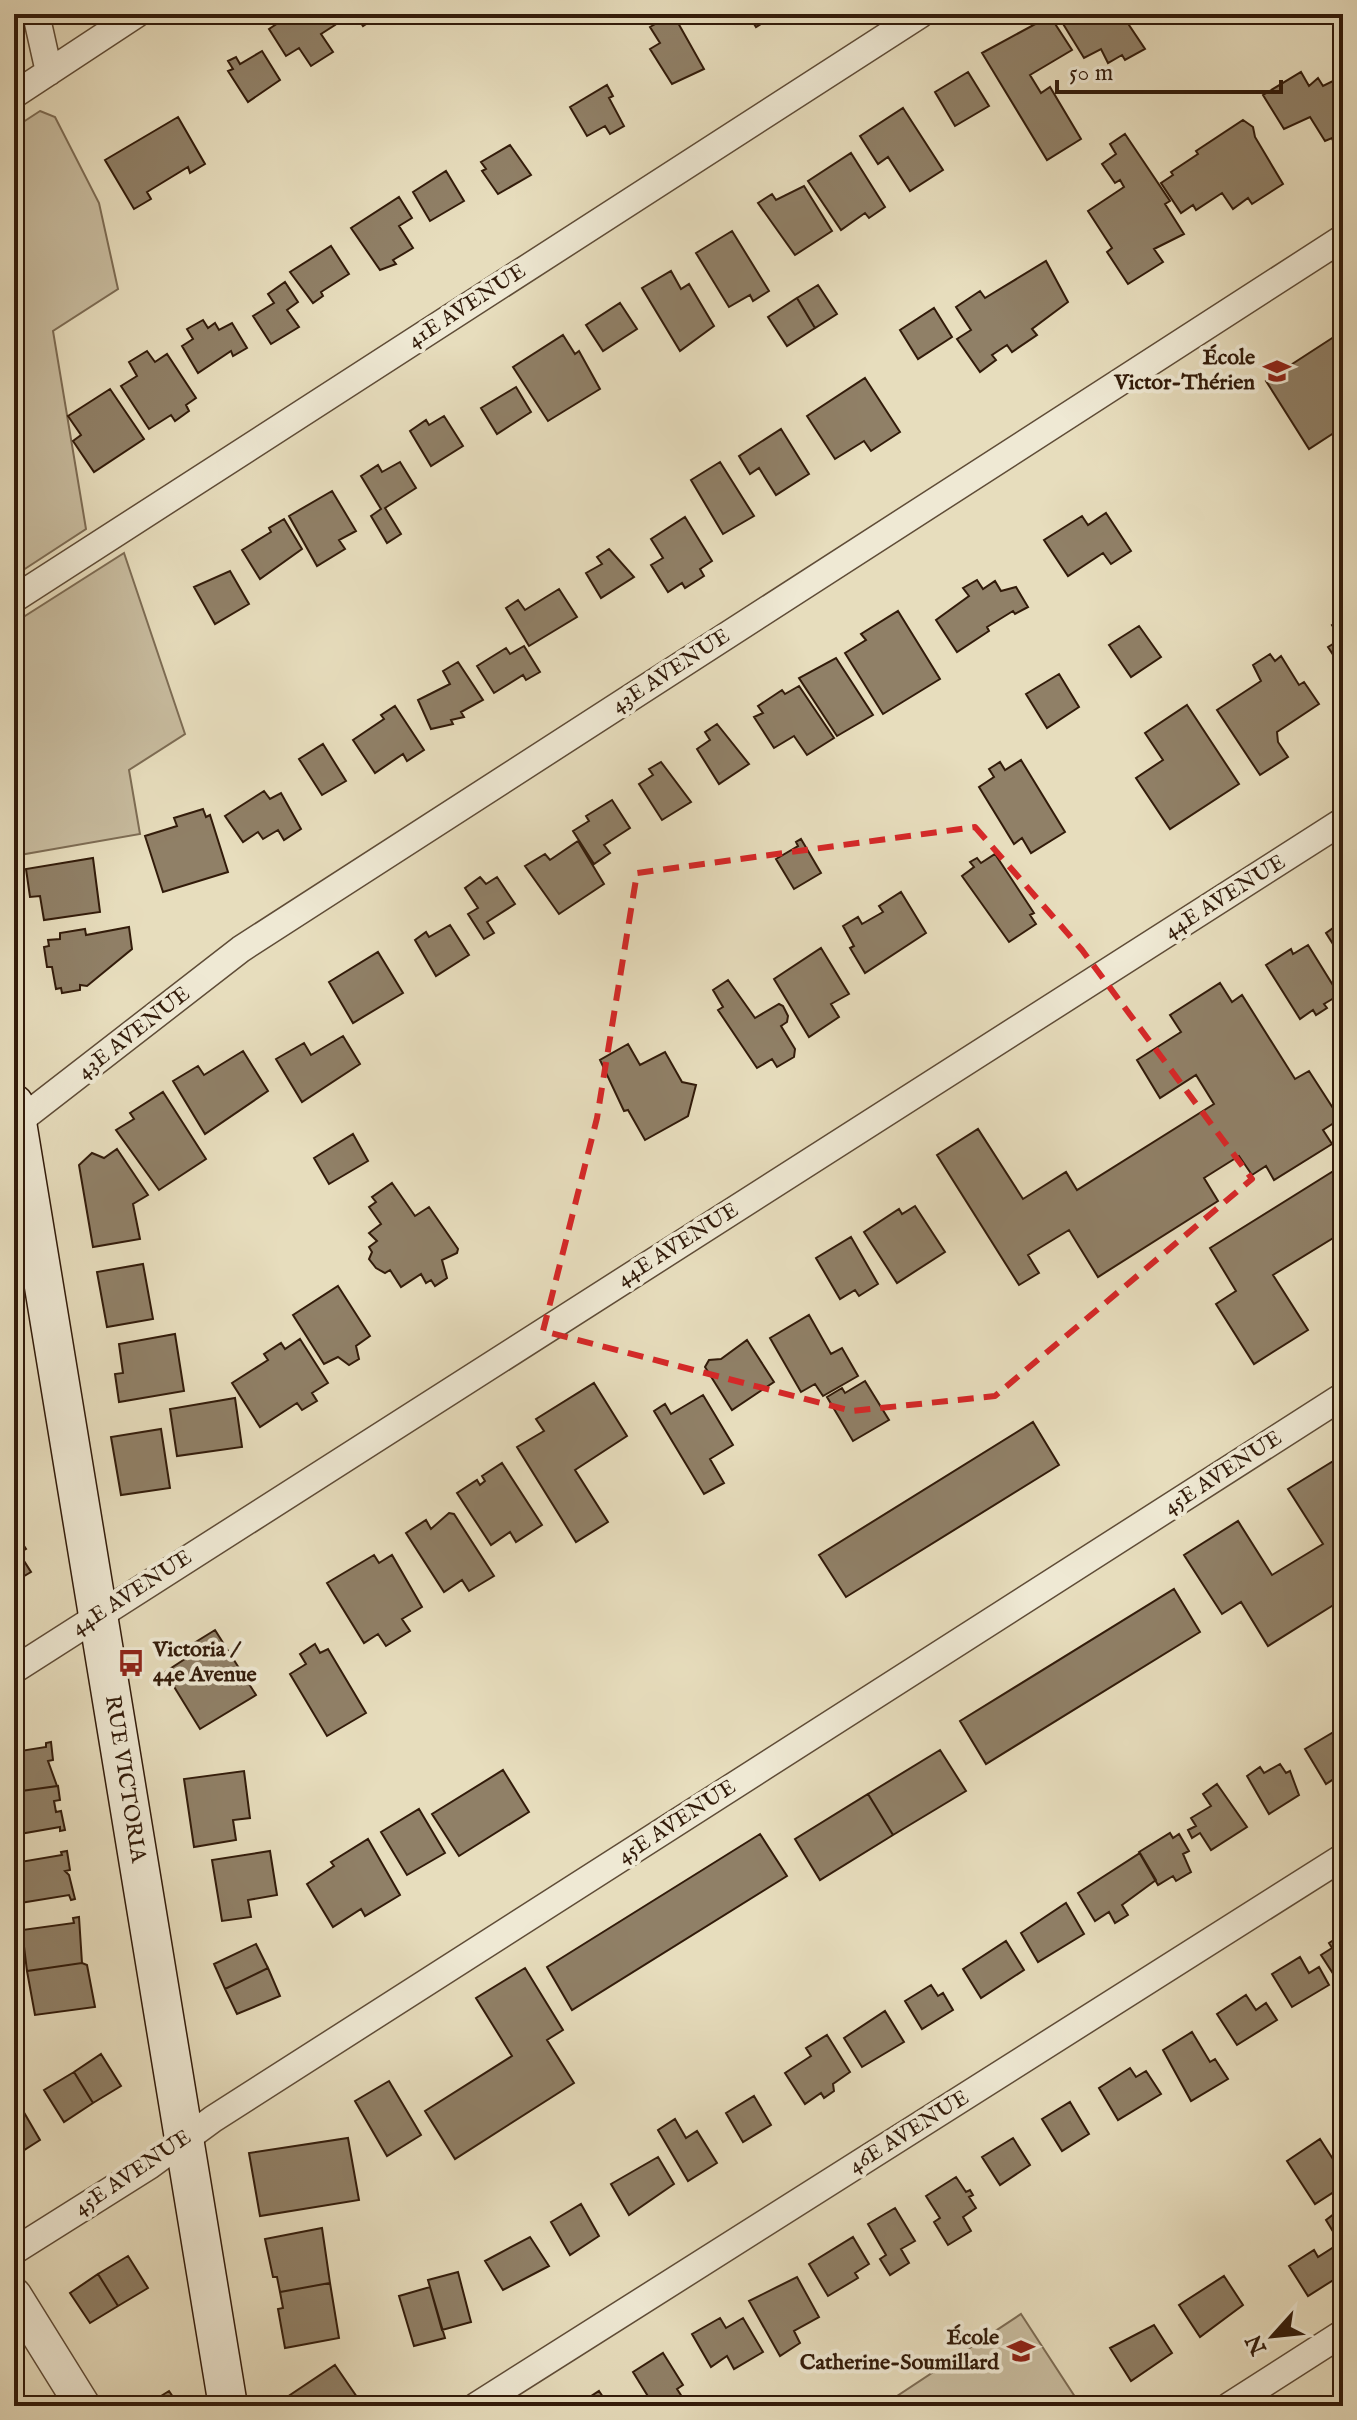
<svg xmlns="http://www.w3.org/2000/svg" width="1357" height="2420" viewBox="0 0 1357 2420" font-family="'IM FELL English',serif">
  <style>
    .green { fill: #c8bc9f; stroke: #7d6c54; stroke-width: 2 }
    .building { fill: #908067; stroke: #321b0a; stroke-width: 2 }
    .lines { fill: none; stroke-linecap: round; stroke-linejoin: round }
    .minor-casing { stroke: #5f4c37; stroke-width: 29 }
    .tertiary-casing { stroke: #5f4c37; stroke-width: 37 }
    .secondary-casing { stroke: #321b0a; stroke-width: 41 }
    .minor { stroke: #efe9d4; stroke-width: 26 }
    .tertiary { stroke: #efe9d4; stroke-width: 34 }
    .secondary { stroke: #efe9d4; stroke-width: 38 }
    .marked { fill: none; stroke: #d62828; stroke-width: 6; stroke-dasharray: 16 10; stroke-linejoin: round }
    .labels { text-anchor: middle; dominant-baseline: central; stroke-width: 8; stroke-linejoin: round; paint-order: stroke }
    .street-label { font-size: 22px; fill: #321b0a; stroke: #efe9d4 }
    .poi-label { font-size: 22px; font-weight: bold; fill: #321b0a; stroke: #efe9d4; text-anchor: end }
  </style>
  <rect width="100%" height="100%" fill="#e7ddbd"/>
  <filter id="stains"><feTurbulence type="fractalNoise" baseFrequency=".0025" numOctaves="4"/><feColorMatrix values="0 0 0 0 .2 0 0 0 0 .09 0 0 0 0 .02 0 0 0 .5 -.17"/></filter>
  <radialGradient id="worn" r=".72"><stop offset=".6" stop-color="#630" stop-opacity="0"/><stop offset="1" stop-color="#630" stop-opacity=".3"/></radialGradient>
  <path class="green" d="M40 111 55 117 99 203 118 289 53 331 86 529 14 576V128Z
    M124 553 185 734 129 770 140 834 14 856V623Z
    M1021 2314 1081 2406H882Z"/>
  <path class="building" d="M279 14H327L335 25 321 34 333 52 311 66 299 48 286 56 269 29 281 21Z
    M355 14H377L378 16 363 26Z
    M673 14 704 69 672 84 650 49 660 43 650 27Z
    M748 14H777L756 27Z
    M1057 14H1141L1130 20 1129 25 1145 49 1125 60 1122 55 1108 63 1101 49 1084 58Z
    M1050 16 1072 50 1030 75 1041 93 1050 87 1081 139 1047 160 982 53Z
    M262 51 280 80 248 102 228 71 233 69 228 61 236 57 240 64Z
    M968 72 989 106 955 126 935 92Z
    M1301 72 1309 86 1318 78 1323 86 1343 76V134L1333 141 1332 138 1325 141 1310 117 1284 129 1263 95Z
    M607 85 613 96 609 98 624 126 610 134 605 126 587 136 570 107Z
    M903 108 943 170 910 191 888 157 878 164 860 136Z
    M178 117 205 164 190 173 188 167 147 192 151 199 134 209 105 160Z
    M1243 120 1253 127 1255 137 1283 184 1252 204 1248 198 1233 209 1222 193 1196 210 1193 205 1181 213 1161 183 1173 175 1171 172 1198 154 1196 151Z
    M1125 134 1170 201 1165 204 1184 234 1154 249 1163 262 1128 284 1107 252 1112 248 1088 211 1124 187 1120 180 1115 183 1102 164 1116 154 1110 144Z
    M510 145 531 175 498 194 482 171 486 169 481 162Z
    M851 153 885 207 869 218 865 213 841 230 808 181Z
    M446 171 464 201 430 221 413 192Z
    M804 186 832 231 795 255 758 203 772 194 776 200Z
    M399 197 412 218 399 226 413 248 393 260 396 264 380 270 351 228Z
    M732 231 769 291 753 301 750 295 729 307 696 253Z
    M331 246 349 274 321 292 323 296 313 303 290 272Z
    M1046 261 1068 302 1032 329 1037 335 1012 352 1007 345 992 355 996 360 980 372 957 339 971 330 956 307 980 291 985 298Z
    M671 271 681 289 689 284 714 326 680 351 642 288Z
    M285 282 298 302 287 310 299 327 271 344 253 316 274 303 268 294Z
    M818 285 837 314 815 328 797 298Z
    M797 298 815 328 787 346 768 317Z
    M620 303 637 329 603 351 586 325Z
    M934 308 952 337 918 359 900 330Z
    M203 320 208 328 215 323 219 330 232 323 247 348 233 356 231 351 198 373 182 346 193 339 187 329Z
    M1343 331V427L1309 449 1266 381Z
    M563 335 575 354 579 351 600 389 548 421 513 367Z
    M147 351 155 362 167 354 196 398 186 405 189 411 175 421 171 415 149 429 121 386 137 376 129 362Z
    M865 378 900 432 871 451 864 441 835 459 807 416Z
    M516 387 531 412 497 434 481 408Z
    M110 389 144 439 94 472 73 441 81 435 68 416Z
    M444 416 463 446 431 466 410 431 426 420 429 425Z
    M781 429 809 474 776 495 759 468 750 474 739 456Z
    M400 462 416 488 385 508 401 534 387 543 371 516 381 509 361 476 378 465 382 472Z
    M720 462 754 516 723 534 691 480Z
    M332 491 356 531 339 540 345 549 317 566 289 516Z
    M1106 513 1131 551 1111 564 1103 553 1068 576 1044 540 1082 516 1088 525Z
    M685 517 712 561 700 569 704 576 685 588 682 583 668 592 651 565 663 558 651 539Z
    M284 519 302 549 260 579 242 550 271 532 269 528Z
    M609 549 634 577 601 598 586 573 602 564 597 557Z
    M230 571 249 604 215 624 194 587Z
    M977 580 983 589 995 581 1001 591 1016 587 1028 607 1015 614 1013 611 987 627 989 631 957 652 936 620 969 596 963 588Z
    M559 589 577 617 529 646 506 608 518 600 525 610Z
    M898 611 940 679 883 714 845 653 866 640 861 634Z
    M1343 619V670L1328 647 1341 639 1332 625Z
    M1139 626 1161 657 1131 677 1109 645Z
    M524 646 540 672 526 680 523 675 494 693 477 666 506 648 510 654Z
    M1270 654 1275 661 1281 656 1299 685 1304 682 1319 704 1277 732 1278 742 1288 757 1260 775 1217 710 1261 681 1253 665Z
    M836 658 873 715 837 736 799 678Z
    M458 662 483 700 461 712 464 717 451 720 453 724 431 729 418 700 450 684 443 671Z
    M1059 674 1079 707 1047 728 1026 694Z
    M799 686 834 738 807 755 794 736 774 748 754 717 763 713 758 706 782 690 785 694Z
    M1187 705 1239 784 1170 829 1136 778 1163 760 1145 733Z
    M395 706 424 750 407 761 403 754 375 773 353 740 384 719 381 715Z
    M717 724 749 764 719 784 697 749 710 740 705 732Z
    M323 744 346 781 322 795 299 759Z
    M1021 760 1065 832 1031 853 1022 838 1014 844 979 787 994 777 989 769 1000 762 1005 770Z
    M661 762 691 802 662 820 639 784 653 775 649 769Z
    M264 791 270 799 281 793 301 829 284 840 278 830 263 839 258 832 243 842 225 816Z
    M612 800 630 828 604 845 610 853 594 864 573 831 589 821 586 816Z
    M203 809 206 817 210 815 228 872 163 892 145 836 177 826 174 818Z
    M801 839 821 873 794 889 776 859 798 846 796 842Z
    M578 841 604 884 559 914 525 866 545 854 550 860Z
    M995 854 1034 913 1030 915 1036 924 1009 942 962 876 974 867 970 862 977 858 981 863Z
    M93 858 100 912 44 920 40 896 30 897 26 869Z
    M480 877 486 884 497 877 515 904 487 922 494 933 484 939 468 914 478 908 465 888Z
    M901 892 926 933 865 973 850 948 854 946 843 926 858 917 862 924 883 912 879 906Z
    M1343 916V960L1326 933 1340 923 1338 920Z
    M450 925 469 955 436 976 415 940 426 932 429 937Z
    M129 927 132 949 87 986 80 985V990L62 993 61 988 56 989 52 967H47L44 947 49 946 48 940 60 939V933L85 929 86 935Z
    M1308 945 1339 995 1324 1004 1327 1008 1316 1015 1313 1010 1300 1019 1266 965 1291 949 1293 954Z
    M821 948 849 994 831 1004 839 1017 809 1037 774 979Z
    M378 952 403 993 353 1023 329 982Z
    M728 980 755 1018 779 1004 783 1006 788 1016 787 1022 781 1026 795 1049 794 1057 777 1067 772 1059 757 1068 718 1010 723 1007 713 990Z
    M1220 983 1232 1002 1242 995 1295 1079 1309 1071 1340 1119 1323 1130 1332 1144 1274 1180 1266 1166 1252 1175 1239 1156 1204 1178 1218 1201 1098 1277 1069 1230 1028 1255 1039 1273 1019 1285 937 1155 978 1129 1023 1199 1066 1172 1077 1190 1214 1104 1196 1075 1160 1098 1137 1060 1181 1032 1170 1015Z
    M343 1036 360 1064 302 1102 276 1059 304 1043 311 1055Z
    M628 1044 640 1065 665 1052 682 1082 696 1085 688 1116 645 1140 628 1110 624 1111 600 1060Z
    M243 1051 268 1091 205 1134 173 1081 198 1066 204 1075Z
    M163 1092 206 1159 159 1190 116 1130 134 1119 130 1113Z
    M353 1134 368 1161 329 1184 314 1158Z
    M117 1149 148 1195 133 1204 140 1239 93 1247 79 1165 92 1153 104 1158Z
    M1343 1165V1232L1273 1275 1308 1330 1254 1364 1216 1304 1236 1291 1210 1248Z
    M392 1183 415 1216 429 1207 458 1249 457 1253 442 1260 447 1278 435 1286 431 1280 426 1283 421 1274 401 1287 390 1270 385 1273 376 1268 369 1259 372 1252 369 1247 377 1241 369 1233 381 1224 369 1207 376 1202 372 1197Z
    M915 1206 945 1252 897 1283 864 1232 899 1209 902 1214Z
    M851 1237 878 1284 859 1296 855 1290 840 1299 816 1258Z
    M143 1264 153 1319 107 1327 97 1272Z
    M338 1286 370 1336 356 1346 359 1359 349 1365 338 1357 324 1364 293 1315Z
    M809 1315 831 1354 842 1348 858 1376 823 1396 815 1384 801 1392 770 1338Z
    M175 1334 184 1391 119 1402 115 1374 123 1373 119 1344Z
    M300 1339 328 1383 312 1393 317 1401 302 1410 297 1403 260 1427 232 1383 268 1360 264 1354 281 1343 285 1349Z
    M747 1340 774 1382 732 1410 705 1367 709 1360 721 1359Z
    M865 1381 889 1420 853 1441 827 1397 842 1388 845 1393Z
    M594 1383 627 1436 575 1470 608 1522 576 1542 517 1447 544 1431 536 1419Z
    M703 1395 733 1445 710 1459 724 1483 704 1494 654 1411 665 1404 671 1414Z
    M235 1398 242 1447 177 1456 170 1409Z
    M1033 1422 1059 1465 846 1597 819 1555Z
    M161 1429 170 1488 121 1495 111 1437Z
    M1343 1455V1599L1268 1646 1241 1602 1222 1614 1184 1555 1238 1521 1272 1575 1323 1544 1288 1489Z
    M502 1463 542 1525 516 1542 510 1532 491 1545 457 1493 477 1480 480 1485 485 1481 482 1476Z
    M449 1513 454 1514 494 1576 469 1591 462 1580 444 1592 406 1533 426 1520 431 1529Z
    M14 1531 26 1549 19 1553 31 1572 14 1582Z
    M374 1555 379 1563 392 1555 422 1607 402 1619 410 1631 386 1646 378 1634 364 1643 327 1583Z
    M1174 1589 1200 1632 986 1764 960 1721Z
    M215 1630 256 1695 200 1729 165 1672 191 1655 186 1648Z
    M315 1644 320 1653 328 1649 366 1713 327 1736 290 1674 306 1664 300 1654Z
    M1342 1727 1343 1773 1326 1784 1305 1749Z
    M51 1742 53 1760 48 1761 57 1786 14 1792V1752L46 1747V1743Z
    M940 1750 966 1791 893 1835 868 1794Z
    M1280 1764 1286 1773 1290 1771 1299 1795 1269 1814 1247 1776 1260 1767 1264 1773Z
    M503 1770 529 1812 459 1856 432 1814Z
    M244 1771 250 1818 233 1820 236 1840 194 1847 184 1779Z
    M1217 1784 1247 1827 1211 1850 1200 1833 1192 1838 1188 1830 1196 1826 1191 1818 1211 1806 1203 1794Z
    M58 1786 60 1800 54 1801 56 1812 61 1811 65 1830 60 1831V1827L14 1835V1792Z
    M868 1794 893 1835 820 1880 795 1839Z
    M419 1809 445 1853 407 1875 381 1832Z
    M1170 1833 1173 1838 1179 1834 1189 1851 1183 1854 1191 1872 1176 1881 1173 1876 1158 1885 1139 1852Z
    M760 1834 787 1876 572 2010 547 1967Z
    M368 1839 400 1895 365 1916 361 1909 333 1927 307 1884 334 1866 331 1862Z
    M67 1851 70 1870 65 1871 69 1875 75 1899 71 1900 69 1895 14 1904V1863L62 1855 61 1852Z
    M270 1851 277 1895 248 1900 251 1917 222 1921 212 1860Z
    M1140 1853 1156 1880 1122 1905 1128 1915 1115 1923 1109 1912 1095 1921 1078 1893Z
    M1066 1903 1084 1934 1038 1962 1021 1933Z
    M79 1917 82 1963 27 1971 22 1930 74 1923 73 1918Z
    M1343 1934V1984L1341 1986 1321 1955 1332 1948 1329 1943Z
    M1006 1941 1024 1970 981 1998 963 1969Z
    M256 1944 268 1968 225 1989 214 1964Z
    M1300 1957 1309 1973 1319 1967 1329 1985 1292 2007 1272 1974Z
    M82 1963 87 1965 95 2007 35 2015 27 1971Z
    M268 1968 280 1996 237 2014 225 1989Z
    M525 1968 563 2030 547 2040 574 2083 455 2159 425 2111 512 2056 476 1998Z
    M931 1985 938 1996 943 1993 953 2010 922 2029 905 2001Z
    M1246 1995 1256 2010 1266 2003 1277 2020 1237 2045 1217 2014Z
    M885 2011 904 2042 862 2067 844 2038Z
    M1192 2032 1210 2062 1215 2059 1228 2079 1191 2101 1163 2050Z
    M827 2035 850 2072 833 2084 834 2091 824 2098 821 2093 805 2104 785 2073 811 2056 806 2048Z
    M101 2054 121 2086 93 2103 74 2072Z
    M1130 2068 1136 2077 1146 2071 1161 2094 1118 2120 1099 2088Z
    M74 2072 93 2103 64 2122 44 2090Z
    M389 2081 421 2135 387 2156 355 2101Z
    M754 2096 771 2125 743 2142 726 2113Z
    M1070 2102 1089 2134 1062 2151 1042 2119Z
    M22 2109 40 2140 18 2154 14 2147V2113Z
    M675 2119 686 2138 697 2131 717 2163 688 2181 658 2130Z
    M348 2138 359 2200 260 2216 249 2153Z
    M1013 2138 1030 2165 1000 2185 982 2157Z
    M1320 2139 1340 2170 1337 2172 1343 2186 1315 2204 1287 2161Z
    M658 2157 674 2184 629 2215 611 2184Z
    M956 2177 966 2192 970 2190 973 2195 969 2197 976 2208 963 2217 971 2231 948 2245 934 2222 940 2218 926 2196Z
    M581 2204 599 2236 570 2255 551 2222Z
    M1343 2207V2274L1308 2296 1289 2266 1314 2250 1318 2257 1340 2243 1326 2220Z
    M895 2208 915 2241 901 2249 909 2263 890 2275 880 2259 886 2255 868 2224Z
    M322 2228 330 2283 280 2292 277 2277H273L265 2239Z
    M530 2237 549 2266 503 2290 485 2261Z
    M853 2237 869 2264 855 2273 858 2278 828 2296 809 2264Z
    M128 2256 148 2288 118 2306 98 2274Z
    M458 2272 471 2322 442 2330 428 2280Z
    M98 2274 118 2306 90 2323 70 2293Z
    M1224 2276 1243 2305 1200 2337 1179 2305Z
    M797 2277 819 2317 794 2331 800 2343 780 2356 749 2301Z
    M330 2283 339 2338 285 2348 278 2309 283 2308 280 2292Z
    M430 2287 445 2338 414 2346 399 2296Z
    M720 2318 726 2328 743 2318 763 2352 734 2369 727 2356 711 2367 692 2334Z
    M1154 2325 1172 2353 1131 2381 1110 2348Z
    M663 2353 683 2385 677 2389 688 2406H654L633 2372Z
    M335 2365 359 2400 349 2406H284L281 2401Z
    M169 2391 179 2406H145Z
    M599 2391 609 2406H576Z"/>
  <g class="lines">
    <g class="minor-casing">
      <path id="minor" d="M36 14 49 72
        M14 95 137 14
        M14 599 921 14
        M14 1125 241 949 1343 238
        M14 1670 1343 821
        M14 2251 149 2166 213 2119 1343 1396
        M476 2406 1343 1857
        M1229 2406 1343 2333"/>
    </g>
    <g class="tertiary-casing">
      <path id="tertiary" d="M14 2295 83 2406"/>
    </g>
    <g class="secondary-casing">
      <path id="secondary" d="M14 1104 228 2406"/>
    </g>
    <use href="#minor" class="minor"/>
    <use href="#tertiary" class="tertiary"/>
    <use href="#secondary" class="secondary"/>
  </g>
  <path class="marked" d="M975 827 1082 950 1252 1179 995 1396 852 1411 543 1331 597 1118 637 873Z"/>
  <defs>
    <g id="school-bare" transform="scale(2.16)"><path d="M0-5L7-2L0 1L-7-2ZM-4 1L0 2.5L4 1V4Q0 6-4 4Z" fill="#8f2418" stroke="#efe9d4" stroke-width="2.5" paint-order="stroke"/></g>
    <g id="bus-bare" transform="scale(2.16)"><path d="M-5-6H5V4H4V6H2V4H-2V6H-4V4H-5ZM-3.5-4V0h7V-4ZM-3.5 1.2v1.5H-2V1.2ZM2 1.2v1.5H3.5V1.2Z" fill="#8f2418" stroke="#efe9d4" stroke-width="2.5" paint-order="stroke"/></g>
  </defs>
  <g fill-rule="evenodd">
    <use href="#school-bare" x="1277" y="371"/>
    <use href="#bus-bare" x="131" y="1663"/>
    <use href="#school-bare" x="1021" y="2351"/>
  </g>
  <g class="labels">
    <g class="street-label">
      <text transform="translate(467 306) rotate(-33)">41E AVENUE</text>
      <text transform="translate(671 671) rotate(-33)">43E AVENUE</text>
      <text transform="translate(1225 897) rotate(-32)">44E AVENUE</text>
      <text transform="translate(134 1033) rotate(-38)">43E AVENUE</text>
      <text transform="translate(678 1245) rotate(-32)">44E AVENUE</text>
      <text transform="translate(1223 1473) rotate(-33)">45E AVENUE</text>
      <text transform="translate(132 1593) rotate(-33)">44E AVENUE</text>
      <text transform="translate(125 1779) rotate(81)">RUE VICTORIA</text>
      <text transform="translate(677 1822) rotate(-33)">45E AVENUE</text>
      <text transform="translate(909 2132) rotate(-32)">46E AVENUE</text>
      <text transform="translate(133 2173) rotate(-34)">45E AVENUE</text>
    </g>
    <g class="poi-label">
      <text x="1255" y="358">École<tspan x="1255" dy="25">Victor-Thérien</tspan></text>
      <text x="153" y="1650" text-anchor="start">Victoria /<tspan x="153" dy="25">44e Avenue</tspan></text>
      <text x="999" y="2338">École<tspan x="999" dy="25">Catherine-Soumillard</tspan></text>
    </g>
  </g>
  <rect width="1357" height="2420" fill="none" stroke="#e7ddbd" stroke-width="48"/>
  <rect x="16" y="16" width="1325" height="2388" fill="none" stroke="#321b0a" stroke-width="4"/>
  <rect x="24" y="24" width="1309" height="2372" fill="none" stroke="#321b0a" stroke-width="2"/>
  <g transform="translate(1273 2336) rotate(243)" stroke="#efe9d4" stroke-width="6" paint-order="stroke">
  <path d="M0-6L14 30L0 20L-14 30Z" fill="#321b0a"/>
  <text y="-12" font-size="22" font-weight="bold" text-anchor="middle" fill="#321b0a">N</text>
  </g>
  <path d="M1057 80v12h224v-12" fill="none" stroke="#321b0a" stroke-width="4"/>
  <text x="1069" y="80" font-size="24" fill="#321b0a" stroke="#efe9d4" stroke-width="6" paint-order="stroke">50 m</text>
  <rect width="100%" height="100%" filter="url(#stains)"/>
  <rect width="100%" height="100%" fill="url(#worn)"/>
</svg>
